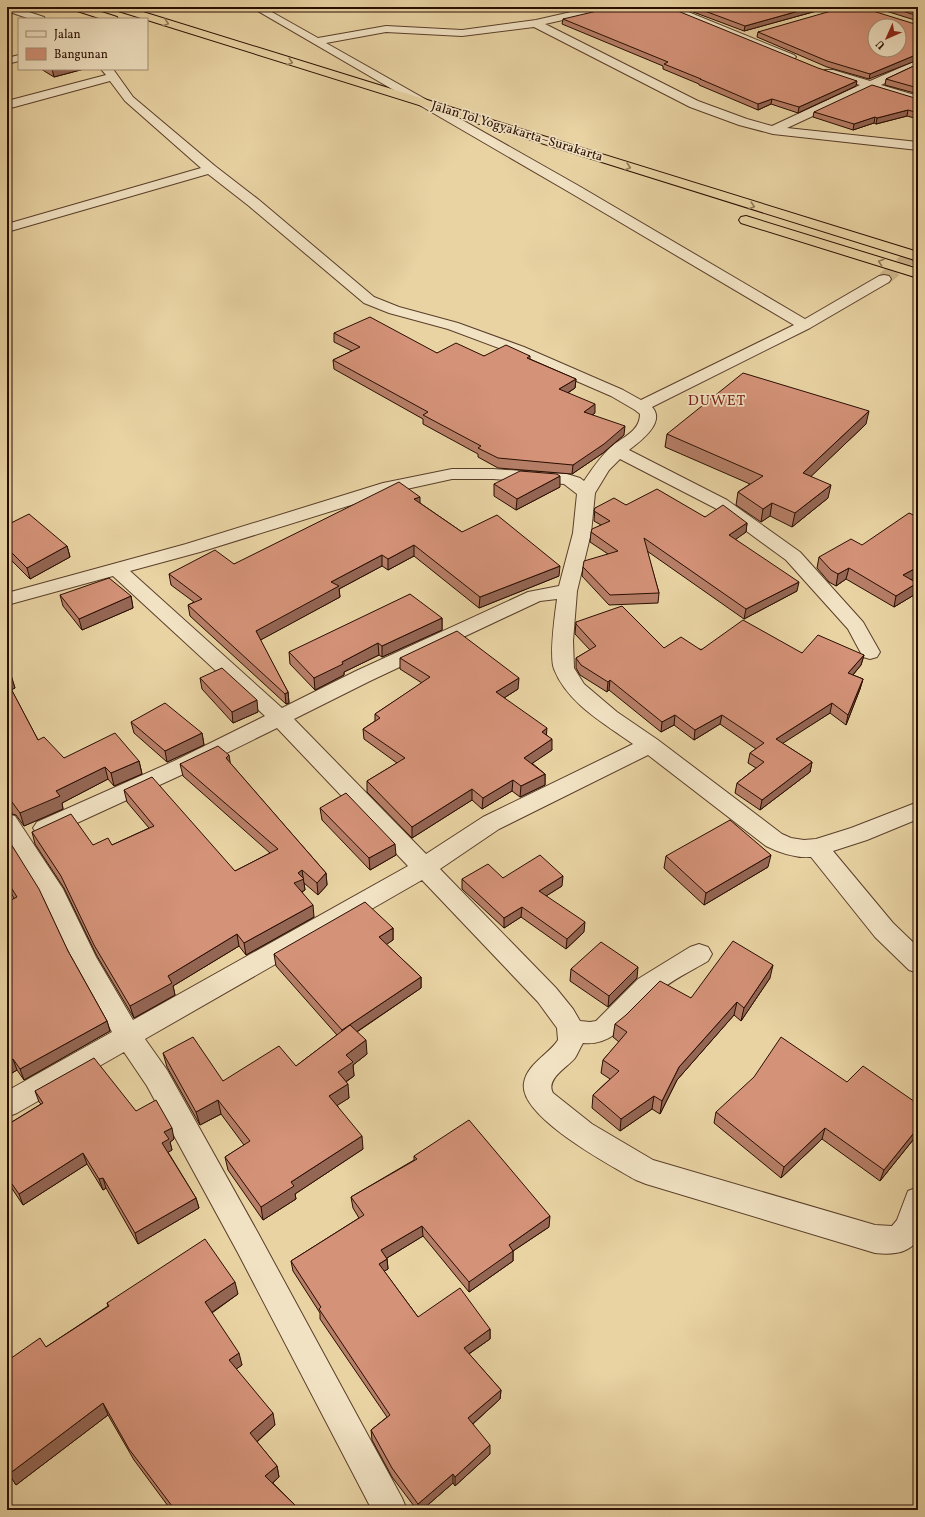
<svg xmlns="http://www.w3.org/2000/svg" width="925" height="1517" viewBox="0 0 925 1517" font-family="Vollkorn,serif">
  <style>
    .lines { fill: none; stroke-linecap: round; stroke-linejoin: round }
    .street-tunnel { stroke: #ccb58b; stroke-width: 14; stroke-dasharray: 14 8; stroke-linecap: butt }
    .street-casing { stroke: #593e29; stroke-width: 2 }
    .highway-casing { stroke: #290d00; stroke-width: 2 }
    .street { fill: #f1e2c3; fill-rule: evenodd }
    .highway { fill: #e9d3a3; fill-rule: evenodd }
    .wall { fill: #b67e67; stroke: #290d00 }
    .shaded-wall { fill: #946654; stroke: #290d00 }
    .building { fill: #d49278; stroke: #290d00; fill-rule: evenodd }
    .oneway { stroke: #937a5a }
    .labels { text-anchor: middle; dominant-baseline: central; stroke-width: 3.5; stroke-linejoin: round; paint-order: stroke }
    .far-street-label { font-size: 13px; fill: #290d00; stroke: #f1e2c3 }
    .far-quarter-label { font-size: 15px; letter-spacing: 1px; fill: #7a1f14; stroke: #f1e2c3 }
  </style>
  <rect width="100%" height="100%" fill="#e9d3a3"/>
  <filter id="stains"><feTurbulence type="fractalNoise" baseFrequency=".005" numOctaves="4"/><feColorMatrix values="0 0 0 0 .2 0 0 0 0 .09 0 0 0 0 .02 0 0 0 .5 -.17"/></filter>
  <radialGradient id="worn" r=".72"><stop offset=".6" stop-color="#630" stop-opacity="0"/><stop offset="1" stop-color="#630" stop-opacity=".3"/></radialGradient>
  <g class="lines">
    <path class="street-tunnel" d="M884 279 918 250"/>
    <g class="street-casing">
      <path id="street" d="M7 7H14L44 17 45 19H30L7 11Z
        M251 7H263L318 38 386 26 462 30 536 20 593 7H613L612 9 545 24 698 101 747 119 772 126 860 85 825 74 823 72 825 70H833L870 81 918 60V67L881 85 918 96V104L871 89 787 128 918 142V150L773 134 739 125 690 107 534 27 462 36 386 32 326 43 579 186 805 319 879 276 884 275 889 276 891 279 889 282 810 328 652 407C666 422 641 441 629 450L727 500 800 552 863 622 880 652 877 657 870 659 863 657 848 629 786 560 715 508 620 459 609 470 595 493 591 533 577 591 573 641 574 668 584 684 617 712 658 740 782 834 791 838 804 840 816 839 851 828 918 802V819L867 840 833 851 893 923 918 947V973L909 970 875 937 811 857C795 858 780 853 766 846L648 755 499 829 440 869 556 988 573 1009 580 1021 590 1022 596 1021 638 979 690 947 699 944 708 947 712 954 708 961C691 971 671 980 656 994 634 1013 616 1047 583 1043 580 1048 578 1053 575 1058 568 1067 545 1079 553 1093L592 1124 653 1160 875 1225 892 1226 897 1220 908 1191 918 1187V1239C909 1254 890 1255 875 1253L646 1184 636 1180C610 1165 518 1116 524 1083 527 1064 548 1055 558 1040L557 1028 538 1002 422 880 145 1039 167 1070 258 1233 402 1498 407 1510H372L238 1253 147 1086 124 1052 17 1113 7 1117V1091L112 1032 73 961 44 899 7 841V814L15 816 63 889 96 957 133 1020 408 866 277 728 190 771 53 834 45 836 37 834 33 828 37 822 174 761 265 716 113 576 7 605V593L186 544 383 483 452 469H493L567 474 580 478 584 481C592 469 601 456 612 446 623 437 640 431 640 414L635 410 611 396 512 353 448 329 389 313 364 303 249 206 208 174 7 232V224L201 168 125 101 110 81 7 109V101L106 75 101 69H113L133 97 215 166 259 200 374 297 399 307 458 323 524 347 623 390 641 400 794 325 569 192ZM452 479H493L564 484 577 494 573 533 559 586 528 592 356 671 282 708 130 571 200 552 393 492ZM557 599C555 614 549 656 554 669 567 703 605 724 633 744L483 817 426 854 294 719 370 681 540 601Z
        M662 7H676L794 55 796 57 794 59H786L663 9Z
        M19 55V61L7 64V58Z"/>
    </g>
    <g class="highway-casing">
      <path id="highway" d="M70 7H86L117 17 118 19H102L71 9Z
        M111 7H127L918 252V261L112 9Z
        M746 216 918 269V278L741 223 739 220 741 217Z"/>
    </g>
    <use href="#street" class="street"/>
    <use href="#highway" class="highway"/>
  </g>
  <path class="wall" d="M680 7H831L744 31Z
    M873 7H918V21Z
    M563 19 856 86 798 113 771 104 758 110 699 85V84L663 69V66L562 24Z
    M918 25 869 79 827 67 757 37 758 32Z
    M918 64V94L885 85 886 79Z
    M41 69H84L54 77Z
    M918 99V119L907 116 876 124 874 123 853 130 813 117 814 112Z
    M334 333 437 353 484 356H530V359L576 379 575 388 568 393 595 413 592 415 624 435 603 453 572 474 498 468 478 457V454L423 424V419L334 369 333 360 352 351 334 342Z
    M866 424 811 476 828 498 792 527 770 516 761 522 736 505 738 492 750 484 665 447 667 434Z
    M494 484 560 487 516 510 494 496Z
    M420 503 462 532 559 576 479 608 414 556 388 570 382 566 339 589 340 597 260 640 288 692 289 703 286 704 190 616 188 605 194 602 171 585 169 574 234 564Z
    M626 505 747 523 746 532 735 539 797 591 744 619 647 551 659 593 658 603 609 605 582 576 583 567 608 554 590 542 591 532 601 525 594 521 595 508Z
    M7 525 67 546 70 557 30 579 7 556Z
    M819 557 911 580 917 583 914 595 894 607 846 579 836 586 829 582 817 568Z
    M60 595 131 596 133 608 82 630 63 606Z
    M442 618V630L382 657 379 655 344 672V675L315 690 290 664 289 652Z
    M576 622 664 648 864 655 861 665 853 675 863 679 860 689 846 725 830 713 782 743 812 762 810 772 760 810 735 793 737 783 756 768 748 763 750 753 756 749 720 724 694 740 674 725 661 732 609 690 607 692 580 675 576 668V658L590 650 575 634Z
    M400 658 518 689 504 698 547 735 552 750 532 763 545 774V785L520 797 512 791 482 809 472 800 412 838 367 792V781L397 763 364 739 363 729 375 721V714L422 683 400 669Z
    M7 666 15 688 11 689 38 740 64 758 139 761 142 774 114 786 108 779 62 803 63 809 24 826 16 815 12 814 11 809 7 805Z
    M200 678 258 712 233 723 202 689Z
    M131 722 202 733 204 745 167 762 134 733Z
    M230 763 326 873 327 885 318 895 304 883 305 890 302 892 314 917 246 955 239 946 173 986 175 995 134 1018 97 956 64 888 35 844 32 832 93 845H112L149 828 127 802 124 790 235 871 270 853 183 776 180 764Z
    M320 808 396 855 370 870 322 820Z
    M7 846 68 951 107 1021 110 1031 24 1080 17 1070 7 1076 14 898 7 887Z
    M666 856 768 867 704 905 664 868Z
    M503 878 562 886 546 896 584 932 566 949 521 917 504 928 462 889V879Z
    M393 928V940L386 944 421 977V988L357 1032 367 1054 353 1065 354 1076 346 1082 349 1098 337 1105 363 1149 295 1194 296 1199 263 1220 228 1170 225 1157 244 1145 221 1114 200 1125 167 1067 163 1053 223 1081 296 1066 337 1035 276 966 274 954Z
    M571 969 637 978 608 1007 570 981Z
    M770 978 741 1021 734 1015 677 1080 660 1114 652 1109 620 1131 592 1108 593 1095 610 1079 601 1073 603 1060 619 1042 613 1037 615 1024Z
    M35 1091 136 1111 174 1139 170 1142 172 1150 168 1152 196 1198 199 1208 138 1244 106 1188 103 1190 87 1164 23 1205 7 1181V1125L41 1104 39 1102Z
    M716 1112 913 1140 880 1181 822 1139 781 1178 714 1123Z
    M414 1156 549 1227 513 1251V1261L469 1292 423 1236 387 1258V1259L388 1269 384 1271 418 1317 490 1329V1339L469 1354 501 1390 500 1399 473 1424 490 1454 455 1486 453 1483 422 1510H417L392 1477 372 1440 371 1430 387 1417 320 1319V1313L293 1271 291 1261 359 1218 353 1208 351 1197 414 1160Z
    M238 1294 212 1313 242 1365 236 1369 275 1425 257 1442 277 1466 279 1477 273 1483 300 1510H171L134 1460 108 1415 16 1485 7 1470 46 1347 108 1306 107 1303Z"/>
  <path class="shaded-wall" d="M813 7H831L744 31 745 26Z
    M918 54V60L869 79 870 74Z
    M52 69H84L54 77Z
    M857 81 856 86 798 113 799 107Z
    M772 99 771 104 758 110V104Z
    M908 110 907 116 876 124 877 118Z
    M875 117 874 123 853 130 854 124Z
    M576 379 575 388 558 399 559 389Z
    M595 404V413L583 421 584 412Z
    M869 411 866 424 801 486 803 473Z
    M625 426 624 435 603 453 572 474 573 465Z
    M560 476V487L516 510 517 499Z
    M831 485 828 498 792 527 795 513Z
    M420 497V507L414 499Z
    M772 503 770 516 761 522 763 509Z
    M747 523 746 532 728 545 729 535Z
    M414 545V556L388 570V559Z
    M67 546 70 557 30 579 27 568Z
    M382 555V566L339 589 340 597 257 642 256 631 331 582Z
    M560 566 559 576 479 608 480 597Z
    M918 567V576L900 586 903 575Z
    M849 568 846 579 836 586 838 574Z
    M799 582 797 591 744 619 746 609Z
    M917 583 914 595 894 607 896 596Z
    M131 596 133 608 82 630 79 619Z
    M442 618V630L382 657V646Z
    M378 643 379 655 344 672V675L315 690 314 678 342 662Z
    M864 655 861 665 846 683 848 673Z
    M11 675 15 688 9 691 7 684V677Z
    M519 678 518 689 496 703V692Z
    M863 679 860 689 846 725 848 715Z
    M610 680 609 690 607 692 608 682Z
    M288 692 289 703 286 704 285 694Z
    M257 700 258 712 233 723 232 712Z
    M832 703 830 713 774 749 776 739Z
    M675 715 674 725 661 732 662 722Z
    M722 715 720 724 694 740 695 730Z
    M547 728 546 739 542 732Z
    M202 733 204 745 167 762 165 751Z
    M552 739V750L524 769V758Z
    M229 755 231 767 226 758Z
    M139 761 142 774 114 786 111 773Z
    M812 762 810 772 760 810 762 800Z
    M105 767 108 779 62 803 63 809 24 826 20 813 56 791Z
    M545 774V785L520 797 521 786Z
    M513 780 512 791 482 809 483 798Z
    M472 789V800L412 838V827Z
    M395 844 396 855 370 870 369 858Z
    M771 855 768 867 704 905 706 893Z
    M302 870 305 890 296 895 294 883 298 873Z
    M326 873 327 885 318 895 317 883Z
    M563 876 562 886 538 901 539 891Z
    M313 905 314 917 246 955 244 943Z
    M522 907 521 917 504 928V918Z
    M585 922 584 932 566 949 567 939Z
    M393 928V940L380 949 379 937Z
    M237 934 239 946 173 986 175 995 134 1018 130 1006 168 976Z
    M773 965 770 978 741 1021 744 1008Z
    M638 967 637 978 608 1007 609 996Z
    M421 977V988L343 1041 342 1030Z
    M737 1002 734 1015 677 1080 660 1114 662 1101 679 1067Z
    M107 1021 110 1031 24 1080 20 1069Z
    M366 1040 367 1054 353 1065 354 1076 339 1086 338 1072 346 1055Z
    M13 1059 17 1070 7 1076V1063Z
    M348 1084 349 1098 330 1110 329 1096Z
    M654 1096 652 1109 620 1131 621 1119Z
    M218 1100 221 1114 200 1125 196 1112Z
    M172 1128 174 1139 170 1142 172 1150 165 1154 162 1143 164 1132Z
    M825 1128 822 1139 781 1178 784 1167Z
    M917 1129 913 1140 880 1181 884 1170Z
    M362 1136 363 1149 295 1194 296 1199 263 1220 261 1207 291 1182Z
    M83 1153 87 1164 23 1205 19 1194Z
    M103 1178 106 1188 103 1190 99 1179Z
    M196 1198 199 1208 138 1244 135 1233Z
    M550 1216 549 1227 513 1251V1261L469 1292V1282L509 1245Z
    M422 1226 423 1236 382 1261 381 1250Z
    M387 1259 388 1269 380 1274 379 1264Z
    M235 1282 238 1294 208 1315 205 1302Z
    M490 1329V1339L464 1357V1348Z
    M239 1353 242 1365 232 1372 229 1360Z
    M501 1390 500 1399 468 1428V1418Z
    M103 1403 108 1415 16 1485 9 1474Z
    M273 1413 275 1425 253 1445 250 1433Z
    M490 1445V1454L455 1486V1477Z
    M277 1466 279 1477 268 1487 265 1476Z
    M453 1474V1483L422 1510H419L418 1504Z"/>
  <path class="building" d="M623 7H668L818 68 857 81 799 107 772 99 758 104 700 79H701L664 64 668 62 563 19 597 11Z
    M694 7H813L745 26Z
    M845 7H860L918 25V54L870 74 827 61 758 32ZM875 26H899V50H875Z
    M890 7H918V16Z
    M918 64V88L886 79Z
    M872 85 918 99V113L908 110 877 118 875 117 854 124 814 112Z
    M370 317 437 353 456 343 484 356 506 345 530 356 527 358 576 379 559 389 595 404 584 412 625 426 604 444 573 465 498 458 478 448 481 446 423 415 428 412 333 360 360 347 334 333Z
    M743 373 869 411 803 473 831 485 795 513 772 503 763 509 738 492 763 476 667 434Z
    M520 471 557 474 560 476 517 499 494 484Z
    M399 482 420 497 414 499 462 532 497 515 560 566 480 597 414 545 388 559 382 555 331 582 339 586 256 631 288 692 285 694 188 605 202 599 169 574 215 550 234 564Z
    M657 489 705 517 723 505 747 523 729 535 799 582 746 609 644 538 659 593 610 595 583 567 584 561 618 551 591 532 592 529 610 521 594 511 595 508 614 498 626 505Z
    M909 513 918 517V567L903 575 917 583 896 596 849 568 838 574 831 570 819 557 851 539 862 545Z
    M29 514 67 546 27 568 7 548V525Z
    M109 578 131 596 79 619 60 595Z
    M410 594 442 618 382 646 378 643 342 662 343 664 314 678 289 652Z
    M622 606 664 648 681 637 701 650 743 620 802 653 818 635 864 655 848 673 863 679 848 715 832 703 776 739 812 762 762 800 737 783 764 762 750 753 764 743 722 715 695 730 675 715 662 722 610 680 608 682 581 665 576 658 596 646 576 624V622Z
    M457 631 519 678 496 692 547 728 542 732 552 739 524 758 545 774 521 786 513 780 483 798 472 789 412 827 367 781 405 758 363 729 380 718 375 714 430 677 400 658Z
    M7 666 11 675 7 677Z
    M222 668 257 700 232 712 200 678Z
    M7 681 38 740 44 737 64 758 115 733 139 761 111 773 105 767 56 791 60 796 20 813 12 802 8 801 10 800 7 797Z
    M165 703 202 733 165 751 131 722Z
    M218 746 229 755 226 758 326 873 317 883 302 870 298 873 304 879 294 883 313 905 244 943 237 934 168 976 172 983 130 1006 94 945 61 876 32 832 71 814 93 845 108 838 112 845 154 826 124 790 152 777 235 871 278 849 180 764Z
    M346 793 395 844 369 858 320 808Z
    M730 820 771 855 706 893 666 856Z
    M11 844 39 889 68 951 107 1021 20 1069 13 1059 7 1063V902L17 897 7 881V846Z
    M540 855 563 876 539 891 585 922 567 939 522 907 504 918 462 879 488 864 503 878Z
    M365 902 393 928 379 937 421 977 342 1030 274 954Z
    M733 941 773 965 744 1008 737 1002 679 1067 662 1101 654 1096 621 1119 593 1095 619 1071 603 1060 627 1032 615 1024 626 1015 660 981 691 998Z
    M601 942 638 967 609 996 571 969Z
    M350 1025 366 1040 346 1055 353 1062 338 1072 348 1084 329 1096 362 1136 291 1182 294 1186 261 1207 225 1157 250 1141 218 1100 196 1112 163 1053 193 1037 223 1081 279 1046 296 1066Z
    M781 1037 847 1082 863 1066 918 1104V1125L917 1129 884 1170 825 1128 784 1167 716 1112 754 1077Z
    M94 1058 136 1111 156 1100 172 1128 164 1132 169 1139 162 1143 196 1198 135 1233 103 1178 99 1179 83 1153 19 1194 7 1177V1125L43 1103 35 1091Z
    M469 1120 550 1216 509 1245 513 1251 469 1282 422 1226 381 1250 387 1259 379 1264 418 1317 460 1288 490 1329 464 1348 501 1390 468 1418 490 1445 455 1477 453 1474 418 1504 392 1468 371 1430 390 1415 319 1309 321 1307 291 1261 364 1215 351 1197 417 1159 414 1156Z
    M205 1239 235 1282 205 1302 239 1353 229 1360 273 1413 250 1433 277 1466 265 1476 300 1510H175L129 1449 103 1403 9 1474 7 1469V1361L40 1338 46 1347 109 1306 107 1303Z"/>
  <defs><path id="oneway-chevron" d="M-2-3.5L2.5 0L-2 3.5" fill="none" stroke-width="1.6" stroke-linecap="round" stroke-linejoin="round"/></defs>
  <g class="oneway">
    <use href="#oneway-chevron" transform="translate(166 23) rotate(17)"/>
    <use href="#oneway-chevron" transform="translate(290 62) rotate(17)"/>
    <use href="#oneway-chevron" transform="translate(628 167) rotate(17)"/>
    <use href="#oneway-chevron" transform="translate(752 206) rotate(17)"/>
    <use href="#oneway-chevron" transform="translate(881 262) rotate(-162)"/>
  </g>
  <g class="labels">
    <g class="far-street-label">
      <text transform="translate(517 132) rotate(17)">Jalan Tol Yogyakarta–Surakarta</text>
    </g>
    <g class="far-quarter-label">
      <text x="717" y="401">DUWET</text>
    </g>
  </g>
  <rect width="925" height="1517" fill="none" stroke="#e9d3a3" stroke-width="24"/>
  <rect x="8" y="8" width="909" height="1501" fill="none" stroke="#290d00" stroke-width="2"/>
  <rect x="12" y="12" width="901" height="1493" fill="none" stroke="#290d00"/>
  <rect x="18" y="18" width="130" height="52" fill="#f1e2c3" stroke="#a18d75"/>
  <rect x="26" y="31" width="20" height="6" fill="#f1e2c3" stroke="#a18d75"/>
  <text x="54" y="38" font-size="12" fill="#290d00">Jalan</text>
  <rect x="26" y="48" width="20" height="12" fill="#d49278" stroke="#a18d75"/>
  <text x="54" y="58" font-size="12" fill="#290d00">Bangunan</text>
  <g transform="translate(887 38) rotate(225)"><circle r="19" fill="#f1e2c3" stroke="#a18d75"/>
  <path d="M0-3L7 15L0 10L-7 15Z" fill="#8f2418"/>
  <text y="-6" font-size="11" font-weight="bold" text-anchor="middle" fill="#290d00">U</text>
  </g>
  <rect width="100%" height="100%" filter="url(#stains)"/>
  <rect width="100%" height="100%" fill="url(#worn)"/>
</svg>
